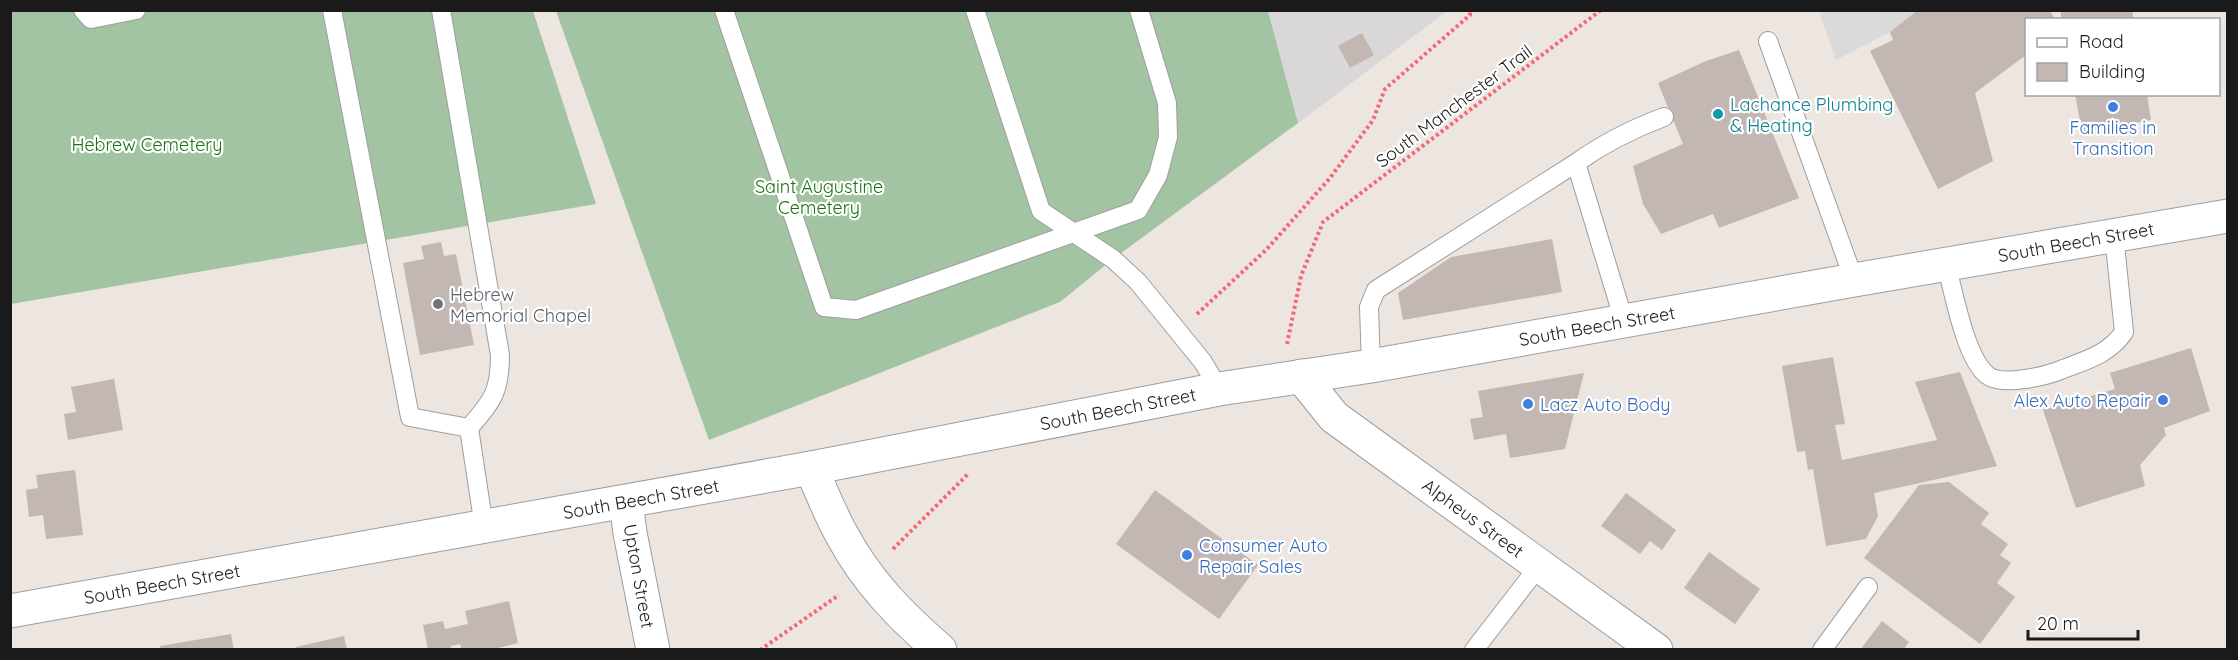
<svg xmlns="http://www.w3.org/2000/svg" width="2238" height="660" viewBox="0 0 2238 660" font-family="Quicksand,sans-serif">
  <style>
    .residential { fill: #d9d7d8 }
    .cemetery { fill: #a3c4a2 }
    .parking { fill: #dadada }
    .building { fill: #c3b7b4 }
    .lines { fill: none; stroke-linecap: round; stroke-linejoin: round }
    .service-casing { stroke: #9e9e9e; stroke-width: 20 }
    .minor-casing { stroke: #9e9e9e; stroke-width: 35 }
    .tertiary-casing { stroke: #9e9e9e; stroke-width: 35 }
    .path { stroke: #f66776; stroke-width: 4; stroke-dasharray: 3 3; stroke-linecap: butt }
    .service { stroke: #fff; stroke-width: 18 }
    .minor { stroke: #fff; stroke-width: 33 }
    .tertiary { stroke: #fff; stroke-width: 33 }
    .shop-dot { fill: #3f7fe0; stroke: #fff; stroke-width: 2 }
    .culture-dot { fill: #0f9aa8; stroke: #fff; stroke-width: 2 }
    .worship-dot { fill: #6b7280; stroke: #fff; stroke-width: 2 }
    .labels { text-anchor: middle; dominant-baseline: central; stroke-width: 4.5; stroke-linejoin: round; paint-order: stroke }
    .culture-label { font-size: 18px; fill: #0d838f; stroke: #fff; text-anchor: start }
    .street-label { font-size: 18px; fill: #1a1a1a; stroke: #fff }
    .shop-label { font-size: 18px; fill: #366cbe; stroke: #fff; text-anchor: start }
    .park-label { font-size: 18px; fill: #1a740d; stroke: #fff }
    .worship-label { font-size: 18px; fill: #5b616d; stroke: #fff; text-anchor: start }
  </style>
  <rect width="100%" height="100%" fill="#ece5e0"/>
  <path class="residential" d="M1268 10 1447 11 1298 123Z"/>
  <path class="cemetery" d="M11 11H533L596 204 11 304Z
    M556 11H1268L1298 123 1113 259 1060 302 709 440Z"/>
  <path class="parking" d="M1819 11H1918L1890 32 1836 60Z"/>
  <path class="building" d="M1918 10H2049L2056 20H2026V55L1975 93 1993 161 1938 189 1870 51 1893 40 1890 32Z
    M2060 10H2132L2134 20H2062Z
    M1362 33 1374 55 1350 68 1338 46Z
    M1739 50 1799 198 1719 228 1713 214 1661 234 1643 204 1633 166 1683 144 1658 83 1706 61Z
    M2075 94H2147L2151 120 2082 132Z
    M1552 239 1562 292 1403 320 1398 293 1451 257Z
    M441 242 444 256 456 254 474 345 420 355 403 263 424 259 421 246Z
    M2191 348 2210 411 2164 428 2166 435 2140 465 2145 486 2076 508 2043 410 2115 389 2110 373Z
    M1833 357 1845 424 1835 425 1842 460 1937 440 1915 382 1960 372 1997 466 1874 493 1878 516 1866 539 1826 546 1813 469 1808 470 1805 451 1797 452 1782 366Z
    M1584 373 1565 449 1510 458 1506 434 1474 440 1470 419 1483 417 1478 391Z
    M114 379 123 430 68 440 64 414 76 412 71 387Z
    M75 470 83 535 46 539 43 515 29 517 26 490 38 488 36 475Z
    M1949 482 1989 513 1981 524 2008 544 2000 555 2011 563 1997 583 2015 597 1980 644 1864 558 1919 485Z
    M1155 490 1258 565 1219 619 1116 544Z
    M1626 493 1676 530 1662 550 1650 541 1640 554 1601 526Z
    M1709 552 1760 589 1735 624 1684 588Z
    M509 601 518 643 490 650H462L460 644 451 646 452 650H428L423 625 443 621 445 629 468 624 465 611Z
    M1882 621 1909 642 1903 650H1860Z
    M231 634 234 650H161L160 646Z
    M344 636 347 650H296V647Z"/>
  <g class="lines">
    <g class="service-casing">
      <path id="service" d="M83 10 91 19 136 10
        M332 10 410 417 469 428
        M441 10 500 355C500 393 492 401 469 428L484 527
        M724 10 824 307 856 310 1138 210 1158 175 1168 137 1167 103 1139 10
        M975 10 1041 211 1113 259 1138 282 1203 362 1219 389
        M1768 41 1854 280
        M1576 163C1604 143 1632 129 1664 117
        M1946 264C1954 293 1965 357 1987 375 2001 387 2047 376 2063 369 2087 360 2109 354 2124 332L2114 235
        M1371 366 1369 307 1376 290 1576 163 1624 321
        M1474 650 1539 566
        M1822 650 1868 587"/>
    </g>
    <g class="minor-casing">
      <path id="minor" d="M1301 376 1334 417 1656 650
        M811 468C821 490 830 514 842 535 867 582 900 615 940 650
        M626 502 630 533 653 650"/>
    </g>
    <g class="tertiary-casing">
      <path id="tertiary" d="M10 611 811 468 1219 389 1371 366 1854 280 2228 216"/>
    </g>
    <path class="path" d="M1197 314 1266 250 1330 178 1373 120 1385 89 1470 15V10
      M1287 344 1301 276 1323 222 1601 10
      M893 549 968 474
      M760 650 839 595"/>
    <use href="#service" class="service"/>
    <use href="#minor" class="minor"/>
    <use href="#tertiary" class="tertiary"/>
  </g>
  <g class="shop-dot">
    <circle cx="2113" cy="107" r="6"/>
    <circle cx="2163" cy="400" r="6"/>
    <circle cx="1528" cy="404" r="6"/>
    <circle cx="1187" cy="555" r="6"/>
  </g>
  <circle class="culture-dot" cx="1718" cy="114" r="6"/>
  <circle class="worship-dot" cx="438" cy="304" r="6"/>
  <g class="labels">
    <g class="culture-label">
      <text x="1730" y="104">Lachance Plumbing<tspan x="1730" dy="21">&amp; Heating</tspan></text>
    </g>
    <g class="street-label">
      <text transform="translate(1454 106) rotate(-37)">South Manchester Trail</text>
      <text transform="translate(2076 242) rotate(-10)">South Beech Street</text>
      <text transform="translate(1597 326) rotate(-10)">South Beech Street</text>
      <text transform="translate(1118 409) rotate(-11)">South Beech Street</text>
      <text transform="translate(641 499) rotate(-10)">South Beech Street</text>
      <text transform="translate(1473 518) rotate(36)">Alpheus Street</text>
      <text transform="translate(639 576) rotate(80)">Upton Street</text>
      <text transform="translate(162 584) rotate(-10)">South Beech Street</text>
    </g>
    <g class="shop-label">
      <text x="2113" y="127" text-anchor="middle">Families in<tspan x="2113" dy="21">Transition</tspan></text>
      <text x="2151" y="400" text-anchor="end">Alex Auto Repair</text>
      <text x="1540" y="404">Lacz Auto Body</text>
      <text x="1199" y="545">Consumer Auto<tspan x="1199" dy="21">Repair Sales</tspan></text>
    </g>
    <g class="park-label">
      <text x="147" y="144">Hebrew Cemetery</text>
      <text x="819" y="186">Saint Augustine<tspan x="819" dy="21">Cemetery</tspan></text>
    </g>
    <g class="worship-label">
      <text x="450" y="294">Hebrew<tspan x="450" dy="21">Memorial Chapel</tspan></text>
    </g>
  </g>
  <rect width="2238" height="660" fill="none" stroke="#1a1a1a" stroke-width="24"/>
  <rect x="2025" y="18" width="195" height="78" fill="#ffffff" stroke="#a3a3a3" stroke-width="1.5"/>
  <rect x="2037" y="38" width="30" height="9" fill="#ffffff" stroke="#a3a3a3" stroke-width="1.5"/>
  <text x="2079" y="48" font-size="18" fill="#1a1a1a">Road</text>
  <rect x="2037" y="63" width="30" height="18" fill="#c3b7b4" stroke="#a3a3a3" stroke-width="1.5"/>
  <text x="2079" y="78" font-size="18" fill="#1a1a1a">Building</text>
  <path d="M2028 630v9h110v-9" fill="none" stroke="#1a1a1a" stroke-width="3"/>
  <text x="2037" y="630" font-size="18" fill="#1a1a1a" stroke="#ffffff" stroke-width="4.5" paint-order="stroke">20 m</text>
</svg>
